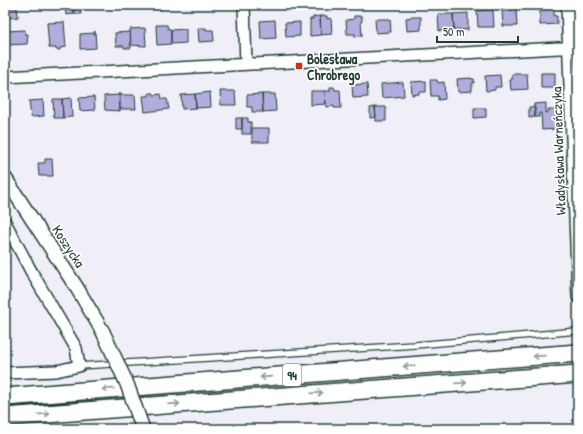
<svg xmlns="http://www.w3.org/2000/svg" width="583" height="434" viewBox="0 0 583 434" font-family="'Patrick Hand',sans-serif">
  <style>
    .building { fill: #b3adde; stroke: #1f3d34 }
    .lines { fill: none; stroke-linecap: round; stroke-linejoin: round }
    .service-casing { stroke: #1f3d34; stroke-width: 8 }
    .minor-casing { stroke: #1f3d34; stroke-width: 14 }
    .tertiary-casing { stroke: #1f3d34; stroke-width: 16 }
    .primary-casing { stroke: #1f3d34; stroke-width: 20 }
    .service { stroke: #fff; stroke-width: 5.5 }
    .minor { stroke: #fff; stroke-width: 11 }
    .tertiary { stroke: #fff; stroke-width: 13 }
    .primary { stroke: #fff; stroke-width: 17 }
    .tertiary-bridge-casing { stroke: #1f3d34; stroke-width: 16; stroke-linecap: butt }
    .tertiary-bridge { stroke: #fff; stroke-width: 13 }
    .oneway { stroke: #8f9e9a }
    .poi-dot { fill: #c8321e; stroke: #fff; stroke-width: 1.5 }
    .labels { text-anchor: middle; dominant-baseline: central; stroke-width: 3.5; stroke-linejoin: round; paint-order: stroke }
    .shield { fill: #fff; stroke: #627771; stroke-width: 1 }
    .shield-label { font-size: 13px; font-weight: bold; fill: #1f3d34 }
    .poi-label { font-size: 14px; font-weight: bold; fill: #1f3d34; stroke: #fff; text-anchor: start }
    .street-label { font-size: 14px; fill: #1f3d34; stroke: #fff }
  </style>
  <rect width="100%" height="100%" fill="#f0eff8"/>
  <filter id="ink" filterUnits="userSpaceOnUse"><feTurbulence type="fractalNoise" baseFrequency=".025" numOctaves="2"/><feDisplacementMap in="SourceGraphic" scale="8" xChannelSelector="R" yChannelSelector="G"/><feConvolveMatrix kernelMatrix="1 2 1 2 8 2 1 2 1" color-interpolation-filters="sRGB"/></filter>
  <g filter="url(#ink)">
    <path class="building" d="M65 5H74V14L66 15Z
      M74 5H80L81 14H74Z
      M140 5H150V9H140Z
      M150 5H162V9H150Z
      M17 7 18 17 8 18 7 8Z
      M512 8H516L517 26H503L502 11H512Z
      M554 8V16H557V24L540 25V11H544V9Z
      M493 10 494 27H478L477 11Z
      M468 13V30L454 29 453 14Z
      M438 14H453L454 29 439 31Z
      M320 16H327V19L331 18 332 34 321 35Z
      M320 16 321 35 310 36V19H313V17Z
      M354 16H362V21H361L362 36 355 37V34H347L346 20 354 19Z
      M412 17H421V30L407 31 406 18Z
      M375 19H390L391 32 376 33Z
      M275 20 276 38 261 39 260 21Z
      M64 22 66 47 60 48V50H56V48H49L47 23Z
      M300 22V36L286 37 285 23Z
      M156 25H167L168 29H171V44L157 45Z
      M145 28 146 46 131 45 130 29Z
      M198 28H206V30H213L214 41 199 42Z
      M186 29V43L171 44V30Z
      M25 30V34H28L27 44 6 45V31Z
      M95 31 96 48 80 49V34L95 33Z
      M130 32 131 48H124V46H116L115 33Z
      M541 73H555V88H541Z
      M512 74H527L528 89 511 90 510 80H512Z
      M500 75 501 87H495V90L486 91 485 76Z
      M471 78V79H474V83H472V91L458 92 457 79Z
      M430 80H437L438 83 444 82 445 99 438 100V96H431Z
      M426 81V92H419V94L412 95 411 82Z
      M403 82 404 96 382 98 381 84Z
      M367 84 368 97 353 98 352 85Z
      M330 87H334L335 90H340L341 108H334V106L326 107 325 91H330Z
      M220 91H235L236 105H221Z
      M311 91H325L326 104 311 105Z
      M210 92 211 107 196 108 195 94Z
      M119 93 120 111 105 110 104 96 119 95Z
      M120 93V95H135L136 109H120Z
      M149 93H153L154 95 161 94 162 99H167L169 109 145 112 143 96H149Z
      M195 94 196 108 182 109 181 95Z
      M262 94 263 112H252V107H247V95Z
      M262 94H275L276 111 263 112Z
      M94 97 95 110 80 111 79 98Z
      M71 98 72 117 63 118 62 99Z
      M53 99H62L63 118H54Z
      M43 100 44 116 31 117 29 101Z
      M546 103V113L548 112V110H556V117H559V122H556L557 129 542 130 541 113H539V117H535L534 104Z
      M375 107 376 117 370 118V108Z
      M375 107H386V121H376Z
      M529 107H535V117L529 118Z
      M474 108H486V117L474 118Z
      M236 118H242V129H236Z
      M242 118H248V122H251V134H242Z
      M252 128H269V142H252Z
      M45 159H52L53 176H39L38 163H45Z"/>
    <g class="lines">
      <g class="service-casing">
        <path id="service" d="M79 366 415 345 578 331"/>
      </g>
      <g class="minor-casing">
        <path id="minor" d="M244 5 246 64
          M567 5 578 297
          M5 77 578 47
          M5 222 31 271 76 348 79 366 56 371 5 373"/>
      </g>
      <g class="tertiary-casing">
        <path id="tertiary" d="M5 178 77 288 103 332"/>
      </g>
      <g class="primary-casing">
        <path id="primary" d="M5 397 578 353
          M5 417 578 374"/>
      </g>
      <use href="#service" class="service"/>
      <use href="#minor" class="minor"/>
      <use href="#tertiary" class="tertiary"/>
      <use href="#primary" class="primary"/>
      <g class="tertiary-bridge-casing">
        <path id="tertiary-bridge" d="M103 332 127 384 143 429"/>
      </g>
      <use href="#tertiary-bridge" class="tertiary-bridge"/>
    </g>
    <defs><path id="oneway-shaft" d="M-6 0H5M1.5-3L5.5 0L1.5 3" fill="none" stroke-width="1.6" stroke-linecap="round" stroke-linejoin="round"/></defs>
    <g class="oneway">
      <use href="#oneway-shaft" transform="translate(539 356) rotate(176)"/>
      <use href="#oneway-shaft" transform="translate(409 366) rotate(176)"/>
      <use href="#oneway-shaft" transform="translate(266 377) rotate(176)"/>
      <use href="#oneway-shaft" transform="translate(461 383) rotate(-4)"/>
      <use href="#oneway-shaft" transform="translate(108 389) rotate(176)"/>
      <use href="#oneway-shaft" transform="translate(317 393) rotate(-4)"/>
      <use href="#oneway-shaft" transform="translate(174 404) rotate(-4)"/>
      <use href="#oneway-shaft" transform="translate(44 414) rotate(-4)"/>
    </g>
  </g>
  <rect class="poi-dot" x="295" y="62" width="8" height="8" rx="2"/>
  <g class="labels">
    <rect class="shield" x="283" y="364" width="18" height="22" rx="3"/>
    <g class="shield-label">
      <text x="292" y="375">94</text>
    </g>
    <g class="poi-label">
      <text x="307" y="58">Bolesława<tspan x="307" dy="16">Chrobrego</tspan></text>
    </g>
    <g class="street-label">
      <text transform="translate(558 151) rotate(-92)">Władysława Warneńczyka</text>
      <text transform="translate(69 246) rotate(57)">Koszycka</text>
    </g>
  </g>
  <rect width="583" height="434" fill="none" stroke="#fff" stroke-width="20"/>
  <rect x="10" y="10" width="563" height="414" fill="none" stroke="#1f3d34" stroke-width="1.5" filter="url(#ink)"/>
  <path d="M437 36v6h81v-6" fill="none" stroke="#1f3d34" stroke-width="2"/>
  <text x="443" y="36" font-size="12" fill="#1f3d34" stroke="#ffffff" stroke-width="3" paint-order="stroke">50 m</text>
</svg>
